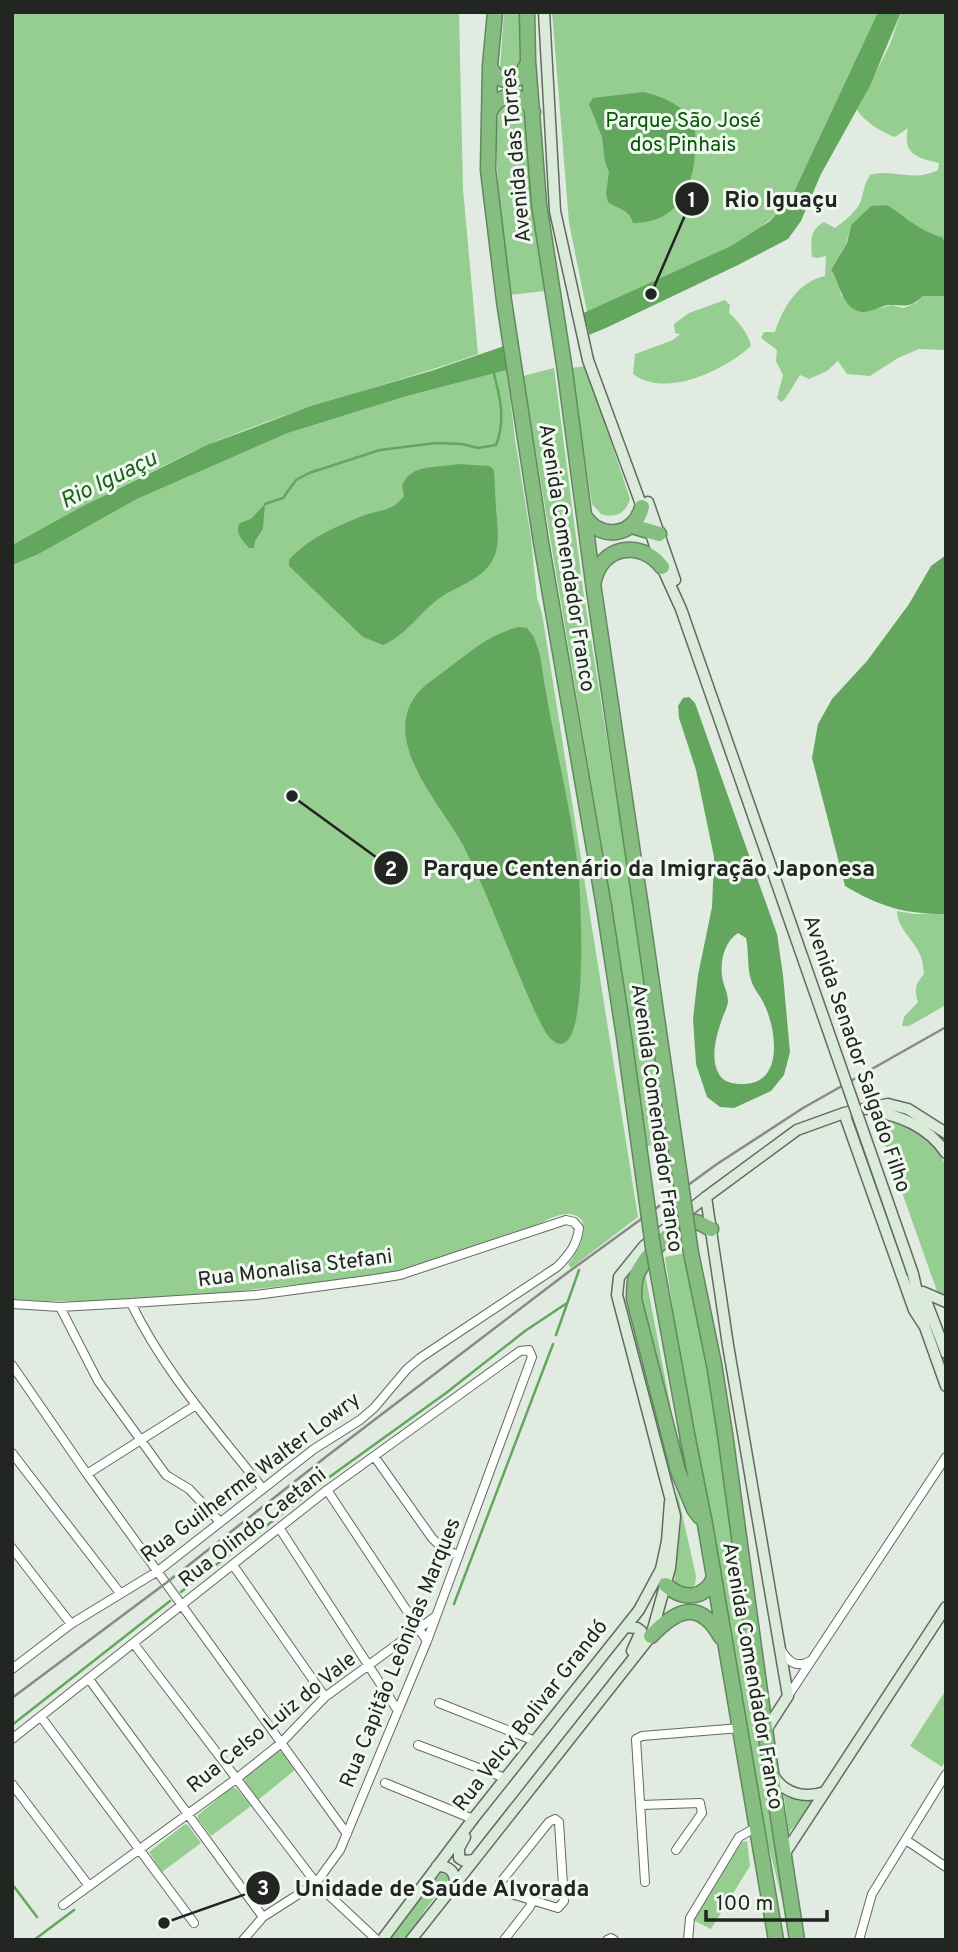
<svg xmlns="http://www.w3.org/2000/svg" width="958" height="1952" viewBox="0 0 958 1952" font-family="Overpass,sans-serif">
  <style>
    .green { fill: #96ce91 }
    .water { fill: #63a75f; fill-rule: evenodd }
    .pier { fill: #e2ebe1 }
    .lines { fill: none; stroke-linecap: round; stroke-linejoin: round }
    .stream { stroke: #63a75f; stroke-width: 2.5 }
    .street-casing { stroke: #626a61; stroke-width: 10 }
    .secondary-casing { stroke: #626a61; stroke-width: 13 }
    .highway-casing { stroke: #62885f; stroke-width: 17 }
    .street { stroke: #fff; stroke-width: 8 }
    .secondary { stroke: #daecd9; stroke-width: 10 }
    .highway { stroke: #85be80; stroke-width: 14 }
    .rail { stroke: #858b85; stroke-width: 2.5 }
    .secondary-bridge-casing { stroke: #626a61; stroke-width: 13; stroke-linecap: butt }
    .highway-bridge-casing { stroke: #62885f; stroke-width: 17; stroke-linecap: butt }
    .secondary-bridge { stroke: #daecd9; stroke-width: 10 }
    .highway-bridge { stroke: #85be80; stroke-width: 14 }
    .labels { text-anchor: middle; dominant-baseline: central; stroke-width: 6; stroke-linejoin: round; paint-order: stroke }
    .park-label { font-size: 21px; fill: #085409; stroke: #f0f9ef }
    .street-label { font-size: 21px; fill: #222522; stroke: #f0f9ef }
    .water-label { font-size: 23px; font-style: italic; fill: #1b611a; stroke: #f0f9ef }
    .leader { fill: none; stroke: #222522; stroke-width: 2.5 }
    .callout-dot { fill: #222522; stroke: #f0f9ef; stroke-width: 2.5 }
    .mark-label { font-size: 21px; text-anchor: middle; font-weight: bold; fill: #fff }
    .callout-label { font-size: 23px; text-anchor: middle; font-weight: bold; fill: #222522; stroke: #f0f9ef; stroke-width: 6; stroke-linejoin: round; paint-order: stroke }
  </style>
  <rect width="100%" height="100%" fill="#e2ebe1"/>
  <path class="green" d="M12 12H459L463 189 478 354C388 386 294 407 206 446 140 475 76 510 12 545Z
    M504 12H519L520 62V68L515 76 501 72 500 69Z
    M552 12H878L791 198C754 248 645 286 587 312L569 223Z
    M901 12H946V245L941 237 917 229 908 219 871 206 851 225 846 244 831 270 839 280 841 295 863 312 892 305 903 308 916 303 923 296H946V348L943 350 919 349 898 358 870 376 847 374 838 361 827 371 809 379 800 375 785 399 781 402 777 398 783 375 776 361 777 350 761 338 764 332H775C783 307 798 282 825 276L826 256 818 258 812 257C811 242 809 230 824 222L835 228C844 221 854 214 860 203 864 193 863 186 870 175 895 168 911 183 938 170L939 163C917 158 902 154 908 128L895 137C881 132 865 122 857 110L890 44Z
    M513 103 522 110 526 119 532 203 545 291 509 295C506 262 488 127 501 105Z
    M725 300 730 305 729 313C738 321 749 334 751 346 725 370 665 399 633 374L635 354 673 340 680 334 675 333 674 324 689 313Z
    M586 366 630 499C626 513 615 519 601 514L592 504 571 368Z
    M554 368 583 590 633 900 668 1144 646 1146 606 871 523 376Z
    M507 370 515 439 531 538 537 598 542 613 638 1217 571 1268 568 1264C578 1253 597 1216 569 1214 556 1213 541 1224 529 1228 485 1244 439 1263 393 1273 357 1281 319 1282 282 1286 193 1297 102 1306 12 1299V565L37 555 137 499 288 433 407 396Z
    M897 911 915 914H946V1005L909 1026H902L904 1017 918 1002C914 990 915 984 924 974 923 968 923 962 921 957 915 940 897 929 897 911Z
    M880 1117C907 1123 931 1136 944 1162 950 1173 946 1276 946 1296L938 1294 876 1119Z
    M686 1253 709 1364 790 1931 764 1828 693 1440 665 1257Z
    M644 1268 677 1440H682L690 1484 688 1486 638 1304Z
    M677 1491 696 1576 695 1585 688 1590 679 1589 674 1582 679 1542Z
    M946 1690V1760L942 1767 910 1746Z
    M278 1751 283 1753 296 1769 257 1801 244 1782C248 1769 267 1759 278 1751Z
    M232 1787 237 1789 251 1806 211 1836 198 1819V1815Z
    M784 1796 800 1801 816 1800 789 1832Z
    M185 1824 188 1825 201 1843 162 1872 149 1852Z
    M747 1841 750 1866 711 1929 693 1920 742 1842Z
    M441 1873 448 1876V1880L425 1910 416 1927 406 1940H388Z"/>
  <path class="water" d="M878 12H901L870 86 821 174 801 221 788 239 738 265 608 327 507 370 407 396 288 433 137 499 37 555 12 565V545L83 506 207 445 311 406 434 370 533 336 731 246 770 221 791 198Z
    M643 92C661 96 684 105 693 123 696 129 695 138 695 144 696 184 679 224 633 223 630 210 618 209 608 202L606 194 609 172 605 162 602 137 589 104 593 98Z
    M887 205C908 218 917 230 942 237L946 245V296H923C908 310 906 304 889 305 880 306 870 313 862 312 841 309 841 283 831 270L847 243 851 225 871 206Z
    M458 464 489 466 494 470C495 483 495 495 496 508 498 534 503 559 478 576 465 585 450 590 437 600 418 615 405 636 383 645L363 637 289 566V560C310 537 337 526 365 515 381 510 393 511 404 496L402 486C410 463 439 468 458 464Z
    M265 504 263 529 255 541 254 548H249C242 539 234 533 240 523L251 519Z
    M946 555V914C904 914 881 907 845 886L812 758 818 724 832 699 867 661 909 604 931 566Z
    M519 627 527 628 534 637 540 655C550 729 571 802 579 877 580 891 592 1082 549 1037 544 1031 540 1021 536 1014 511 959 491 901 464 847 443 806 379 742 417 694 425 684 437 677 446 670 468 653 491 633 519 627Z
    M689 697 695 703 777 934 783 975 790 1052 784 1075 771 1091 734 1108 720 1107 707 1097 696 1064 693 1019 698 975 712 907 714 857 696 770 679 718 678 706 683 698ZM738 933 746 938C749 952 747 967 751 980 754 990 760 995 764 1004 777 1030 784 1085 742 1084 733 1084 723 1082 719 1074 710 1059 716 1037 721 1022 723 1015 727 1009 728 1002 728 992 723 985 722 976 720 960 725 941 738 933Z"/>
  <path class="pier" d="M583 310 590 337 515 370 511 339Z"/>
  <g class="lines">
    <path class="stream" d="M265 504 283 498 296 480 309 473 380 450 436 443 462 444 478 448 496 445C506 420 500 396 493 370
      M556 1335 579 1270
      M181 1592 328 1478 446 1393 525 1331 567 1303
      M454 1604 553 1344
      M12 1725 170 1601
      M12 1884 37 1917
      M34 1940 74 1910"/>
    <g class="street-casing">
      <path id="street" d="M131 1303C164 1372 216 1429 263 1489
        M12 1304 60 1307 131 1303 256 1295 368 1280 400 1275 566 1220 574 1222 579 1228C577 1245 569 1255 557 1267L420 1358 407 1369 374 1408 360 1420 314 1449 158 1571 71 1624 12 1669
        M60 1307 98 1381 166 1475 189 1489 220 1522
        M12 1365 87 1474 347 1834
        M12 1453 120 1593
        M374 1456 432 1538 444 1550 459 1555
        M87 1474 196 1405
        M327 1490 427 1641
        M280 1529 398 1711
        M12 1548 71 1624
        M233 1565 325 1697
        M134 1644 316 1883 377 1940
        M781 1650C788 1661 796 1669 810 1661
        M89 1679 263 1917
        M788 1696 946 1457
        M439 1703 535 1741
        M41 1717 194 1923
        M12 1739 327 1490 520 1351 529 1350 532 1357 427 1641 340 1850 316 1883 263 1917 243 1940
        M418 1745 505 1778
        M385 1783 473 1819
        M12 1784 89 1886
        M641 1805 700 1803 702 1813 676 1850
        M555 1819 559 1822 564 1901 558 1908 505 1892 500 1888V1883L549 1822Z
        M906 1840 946 1867
        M645 1882 636 1739 642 1736 740 1728
        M63 1905 236 1779 280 1744 325 1697 436 1616
        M504 1940 529 1908 533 1901
        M607 1940 611 1938 614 1940
        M688 1940 690 1918 739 1837 757 1827
        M859 1940 872 1894 946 1774"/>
    </g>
    <g class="secondary-casing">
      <path id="secondary" d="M544 12 555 211 588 360 642 507 662 567 681 609 770 864
        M648 502 675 580
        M868 1109C899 1116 927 1125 946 1153
        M844 1113 914 1310 925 1327
        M706 1197 728 1345 788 1696 766 1730
        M913 1274 925 1327 946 1386
        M923 1292 946 1302
        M923 1293 946 1353
        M626 1627 637 1628 641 1631 632 1651
        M773 1775C784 1794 805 1799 825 1792
        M465 1837 459 1848V1858L464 1861 474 1860
        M783 1856 946 1607
        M437 1866C450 1866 456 1872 455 1886
        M382 1940 473 1819 639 1610 661 1569 667 1541 670 1502
        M411 1940 651 1636 670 1568 675 1516 617 1295 619 1277 644 1246 706 1197 797 1130 844 1113 888 1104 908 1109 946 1133"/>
    </g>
    <g class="highway-casing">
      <path id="highway" d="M495 12 490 66 488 170 504 301 541 542 604 907
        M527 12 528 61 539 204 564 364 594 590 640 901
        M490 66C495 79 506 84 519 78L528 63
        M489 114C497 91 524 91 533 112
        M584 515C600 542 635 536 642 507
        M632 526 659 534
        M594 581C601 546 641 539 662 567
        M725 1434 771 1772 797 1940
        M688 1439 705 1524 776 1940
        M700 1517 694 1509 678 1471 634 1299C634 1292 634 1283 636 1277 642 1259 676 1222 696 1222 701 1223 707 1227 711 1229
        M666 1585C682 1600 704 1600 714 1578
        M651 1636C676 1610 699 1598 721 1637"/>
    </g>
    <use href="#street" class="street"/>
    <use href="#secondary" class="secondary"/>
    <use href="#highway" class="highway"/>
    <path class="rail" d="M12 1698 166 1583 327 1456 567 1273 717 1164 803 1108 946 1027"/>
    <g class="secondary-bridge-casing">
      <path id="secondary-bridge" d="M770 864 913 1274"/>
    </g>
    <g class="highway-bridge-casing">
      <path id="highway-bridge" d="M640 901 691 1253 714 1364 725 1434
        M604 907 624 1037 653 1247 688 1439"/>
    </g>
    <use href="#secondary-bridge" class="secondary-bridge"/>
    <use href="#highway-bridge" class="highway-bridge"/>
  </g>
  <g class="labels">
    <g class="park-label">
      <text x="683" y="121">Parque São José<tspan x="683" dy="24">dos Pinhais</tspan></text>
    </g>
    <g class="street-label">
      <text transform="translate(517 155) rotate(-95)">Avenida das Torres</text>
      <text transform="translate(566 558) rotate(81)">Avenida Comendador Franco</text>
      <text transform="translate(856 1054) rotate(71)">Avenida Senador Salgado Filho</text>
      <text transform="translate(656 1118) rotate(82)">Avenida Comendador Franco</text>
      <text transform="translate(295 1269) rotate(-7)">Rua Monalisa Stefani</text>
      <text transform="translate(251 1478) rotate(-37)">Rua Guilherme Walter Lowry</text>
      <text transform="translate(253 1528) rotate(-38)">Rua Olindo Caetani</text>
      <text transform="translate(401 1653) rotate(-68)">Rua Capitão Leônidas Marques</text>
      <text transform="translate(752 1676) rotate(80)">Avenida Comendador Franco</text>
      <text transform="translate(531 1716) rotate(-52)">Rua Velcy Bolivar Grandó</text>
      <text transform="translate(272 1723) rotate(-39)">Rua Celso Luiz do Vale</text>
    </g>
    <g class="water-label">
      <text transform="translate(109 481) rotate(-26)">Rio Iguaçu</text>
    </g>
  </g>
  <path class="leader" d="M651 294L692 199M292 796L391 868M164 1923L263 1888"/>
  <g class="callout-dot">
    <circle cx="651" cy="294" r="7"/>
    <circle cx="292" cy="796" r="7"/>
    <circle cx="164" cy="1923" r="7"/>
    <circle cx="692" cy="199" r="18"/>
    <circle cx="391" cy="868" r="18"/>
    <circle cx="263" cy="1888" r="18"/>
  </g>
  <g class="mark-label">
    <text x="692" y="207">1</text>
    <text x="391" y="876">2</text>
    <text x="263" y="1895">3</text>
  </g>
  <g class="callout-label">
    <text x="781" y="207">Rio Iguaçu</text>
    <text x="649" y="876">Parque Centenário da Imigração Japonesa</text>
    <text x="442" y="1896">Unidade de Saúde Alvorada</text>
  </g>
  <rect width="958" height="1952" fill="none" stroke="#222522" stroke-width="28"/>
  <path d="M706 1910v10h121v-10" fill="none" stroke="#222522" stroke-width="3.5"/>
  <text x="716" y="1910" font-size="21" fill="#222522" stroke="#f0f9ef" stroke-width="5" paint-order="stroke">100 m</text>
</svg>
